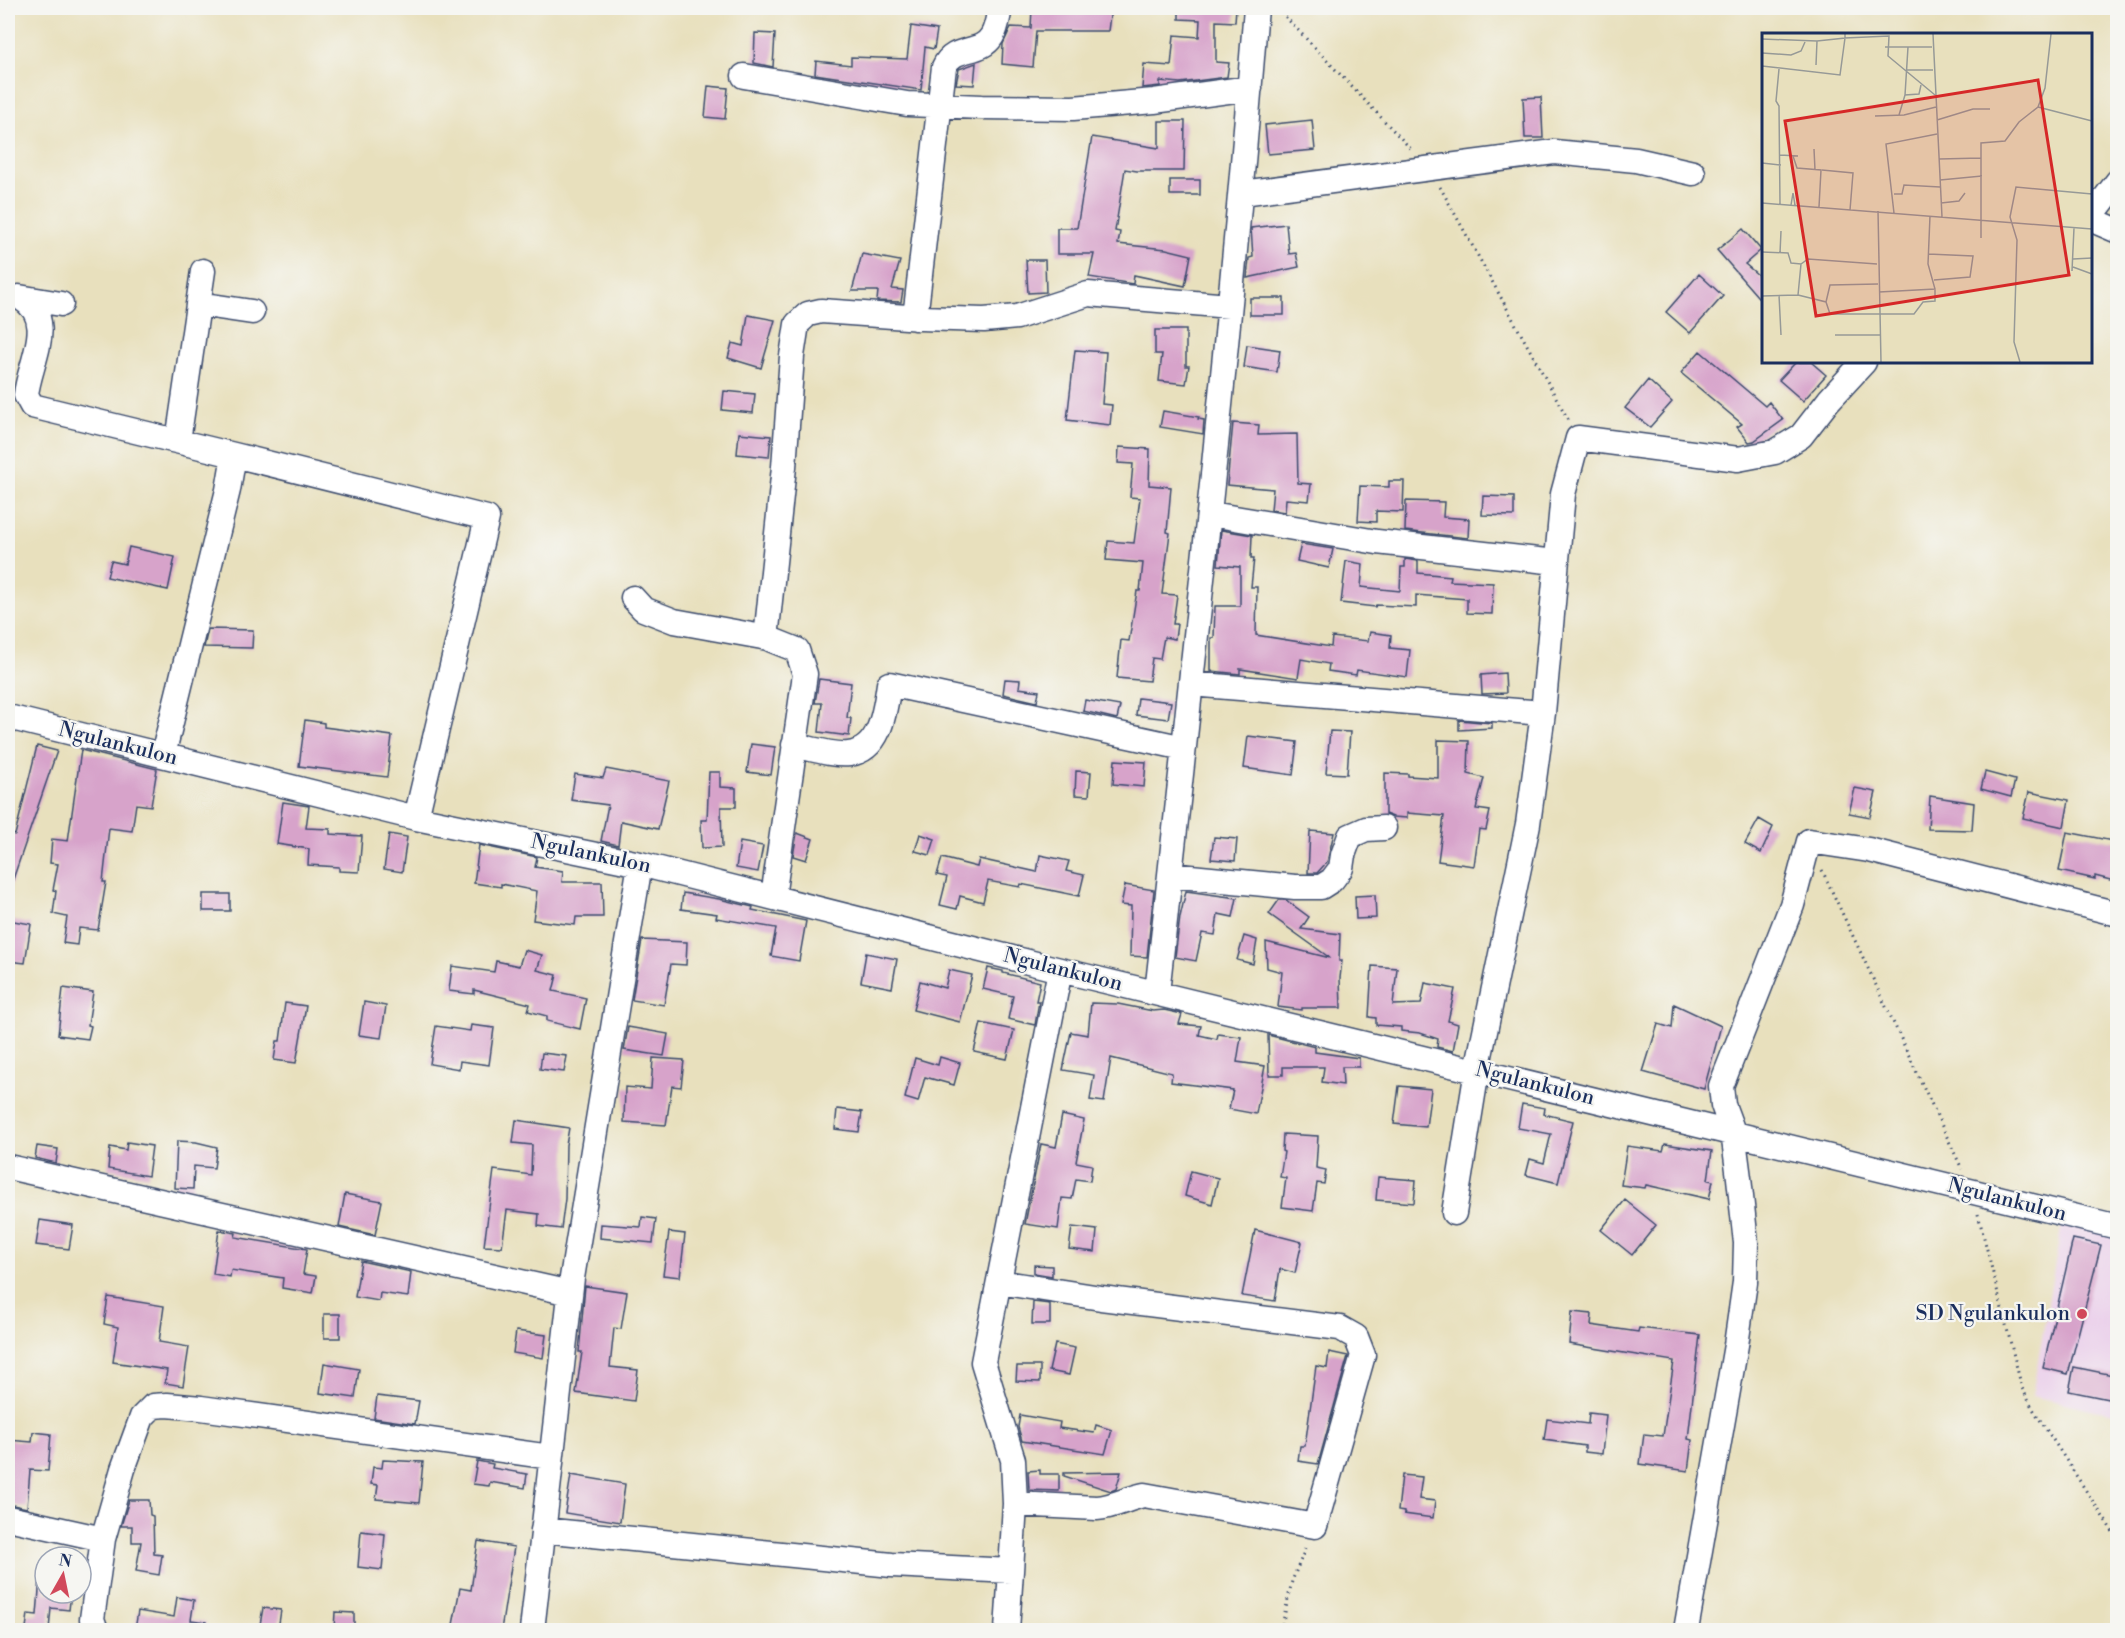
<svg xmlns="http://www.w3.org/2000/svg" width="2125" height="1638" viewBox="0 0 2125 1638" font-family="'Libre Bodoni',serif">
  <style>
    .built { fill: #ebd1eb }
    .building { fill: #d7a3ca }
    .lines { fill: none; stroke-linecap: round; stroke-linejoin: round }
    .minor-casing { stroke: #3a4a6c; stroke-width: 27 }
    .path { stroke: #3a4a6c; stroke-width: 3; stroke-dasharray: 1.5 4.5; stroke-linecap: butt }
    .minor { stroke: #fff; stroke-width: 24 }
    .poi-dot { fill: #d1495b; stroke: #f6f6f2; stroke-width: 2 }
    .labels { text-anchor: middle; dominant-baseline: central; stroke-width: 4.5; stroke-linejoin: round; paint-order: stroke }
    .street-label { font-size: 21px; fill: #1b2f5e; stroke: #f6f6f2 }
    .poi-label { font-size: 21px; fill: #1b2f5e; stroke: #f6f6f2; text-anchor: end }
    .inset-road { fill: none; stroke: #969997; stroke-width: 1.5 }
    .view { fill: #d62828; fill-opacity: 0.15; stroke: #d62828; stroke-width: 3 }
    .inset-edge { fill: none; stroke: #1b2f5e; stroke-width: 3 }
  </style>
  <rect width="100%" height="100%" fill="#f6f6f2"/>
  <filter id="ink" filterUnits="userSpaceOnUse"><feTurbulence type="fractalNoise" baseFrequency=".0167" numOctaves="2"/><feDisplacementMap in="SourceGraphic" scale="12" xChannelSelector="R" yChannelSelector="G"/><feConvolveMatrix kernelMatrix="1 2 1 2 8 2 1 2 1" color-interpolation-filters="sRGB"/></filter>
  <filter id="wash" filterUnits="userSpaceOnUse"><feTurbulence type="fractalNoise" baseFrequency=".008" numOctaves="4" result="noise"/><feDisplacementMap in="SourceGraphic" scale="24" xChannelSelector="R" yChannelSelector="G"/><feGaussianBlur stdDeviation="1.35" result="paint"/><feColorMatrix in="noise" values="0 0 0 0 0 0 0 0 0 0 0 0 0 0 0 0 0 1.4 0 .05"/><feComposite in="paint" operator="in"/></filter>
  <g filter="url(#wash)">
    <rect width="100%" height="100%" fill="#e8e0bd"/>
    <path class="built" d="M2063 1217 2117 1232V1415L2032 1396Z"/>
    <g id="blocks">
      <path class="building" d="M1032 8H1111L1108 31H1036L1033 67 1002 64 1003 44 1011 27 1031 28Z
        M1179 8H1236L1235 22 1216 21V62L1229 63 1227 77 1180 83 1160 81V86L1142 88 1144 64 1171 66 1174 35 1199 37 1200 20 1179 19Z
        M911 26 937 30 934 49 925 47 921 90 815 74 816 61 851 65V57L907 59Z
        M755 33 775 34 773 67 754 63Z
        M976 63 974 85 956 84 959 69Z
        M708 86 728 88 725 119 705 117Z
        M1541 97 1543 138H1525L1523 98Z
        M1312 120 1315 150 1268 154 1265 125Z
        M1159 121H1185L1184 171H1137L1125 169 1115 231 1120 232 1118 244 1166 249 1191 255 1185 286 1134 275 1133 284 1089 277 1094 254H1057V228H1077L1092 137 1159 148Z
        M1170 180H1200V195H1170Z
        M1286 224 1289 254 1296 253 1299 267 1247 278 1249 258 1253 257 1251 228Z
        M1743 229 1761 250 1745 264 1764 280V304L1717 250Z
        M862 254 900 261 892 289 903 290 901 302 877 301 878 291H852Z
        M1026 260H1045L1046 292 1028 293Z
        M1699 274 1723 296 1690 333 1666 312Z
        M1250 298H1284V315H1250Z
        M748 315 775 320 761 368 728 358 732 343 743 346Z
        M1155 330H1186V366H1189L1186 384 1159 381 1162 354H1155Z
        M1247 345 1280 350 1277 372 1244 367Z
        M1075 350 1106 352 1102 404 1112 405 1110 425 1067 420Z
        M1700 351 1765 406 1769 402 1783 420 1754 441 1749 442 1737 427 1742 424 1681 373Z
        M1796 362H1811L1826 375 1803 401 1779 380Z
        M1648 380 1672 402 1650 427 1625 408Z
        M724 391 755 394 753 413 722 410Z
        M1163 411 1199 417 1198 419 1204 420 1203 434 1160 427Z
        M1233 423 1259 425 1258 435 1297 434 1298 483 1311 484 1309 501 1286 499 1285 512 1271 510 1273 489 1227 485Z
        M739 433 771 436 769 457 737 454Z
        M1119 447 1150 449 1149 485 1171 487 1167 532 1170 533 1162 594 1177 595 1173 624H1177L1175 639 1164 637 1160 659 1152 658 1149 681 1117 678 1121 640 1129 641 1137 591H1140L1143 563 1106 560 1108 541 1134 543 1140 498 1130 497 1133 464 1118 463Z
        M1389 481H1404L1403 512 1376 511V522L1358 521 1360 486 1389 487Z
        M1483 496 1514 497V516L1482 515Z
        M1406 501 1444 502 1443 517 1469 519 1468 538 1405 531Z
        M1221 530 1252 535 1251 558H1254L1251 587H1257L1256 635 1331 647 1332 637 1368 641 1370 632 1391 635 1390 648 1410 650 1407 677 1357 670 1356 675 1328 671 1329 664 1301 659 1298 678 1240 669V674L1211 671V638H1214L1215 606H1240V567L1218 565Z
        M1301 544 1333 549 1329 568 1297 561Z
        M129 547 175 557 168 590 107 577 111 561 125 564Z
        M1405 559 1418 561V573L1451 576 1450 581 1493 583 1492 614 1467 613V599L1416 595V607L1376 605 1375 607 1341 603 1346 561 1363 564 1361 587 1400 591 1401 567H1405Z
        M208 629 253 630 252 648 204 647Z
        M1505 673 1506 693 1482 694 1481 675Z
        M819 679 851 683 847 718H851L849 736 819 732 822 703H815Z
        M1005 679 1020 680 1019 688 1039 691 1037 702 1003 694Z
        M1138 698 1171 702 1168 719 1136 715Z
        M1085 700 1120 706 1117 719 1083 711Z
        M305 720 324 723V727L392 736 387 777 299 766Z
        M1459 720 1492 723V728L1459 730Z
        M1330 731 1350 732 1347 774 1326 773Z
        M1248 736 1297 742 1293 775 1244 768Z
        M1438 740 1469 741 1468 774 1484 778 1476 809 1490 811 1486 830 1479 829 1474 866 1438 861 1444 816 1407 813V818L1393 817 1385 814V773L1408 774V776L1438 778Z
        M751 744 775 747 771 775 747 772Z
        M37 746 57 751 10 888 8 887V833L15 835Z
        M81 750 157 769 151 806 136 804 132 831 109 828 103 882H106L98 930 79 928 77 945 63 943 67 917 53 914 56 891 53 890 58 864 50 863 52 839 68 841Z
        M1115 760 1146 762 1144 787 1113 784Z
        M606 769 669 781 658 829 621 821 618 845 601 841 608 805 571 800 575 774 603 778Z
        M1076 771 1091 772 1089 796 1075 795Z
        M709 772H720V787L736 788V807H721L722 847 702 848 701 820H707Z
        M1985 772 2015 780 2011 797 1981 789Z
        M1855 788 1876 792 1870 817 1849 813Z
        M2029 792 2069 800 2064 827 2023 818Z
        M1930 796 1974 803 1972 830 1928 829Z
        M283 802 309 806 306 828 330 829V834L362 836 359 872 339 871V867L308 865 309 849 277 844Z
        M1759 819 1773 827 1761 853 1745 844Z
        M1310 831 1334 833 1327 862 1317 873H1308Z
        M2067 832 2118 842V882L2095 876V879L2059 871Z
        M797 833 813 839 806 860 793 856Z
        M389 834 407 837 402 872 384 869Z
        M920 834 935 839 930 855 915 851Z
        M1214 837 1237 839 1235 861 1211 859Z
        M740 842 763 846 758 872 736 868Z
        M479 845 537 857 535 867 563 871 562 882H602L603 917H576L575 925 533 920 537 891 501 884V887L474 883Z
        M1040 855 1069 861 1066 871 1084 875 1079 896 1021 884 1020 887 988 881 983 902 960 896 957 909 940 905 947 877 937 875 942 858 977 867 979 859 1037 872Z
        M1125 885 1154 890 1147 957 1130 956 1131 906 1121 905Z
        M1186 891 1237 898 1233 917 1218 914 1215 935 1202 933 1196 961 1175 957 1180 917Z
        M683 893 719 899 753 907 752 910 806 921 799 961 771 956 776 928 716 918 717 914 681 909Z
        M203 894H230V911H203Z
        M1375 895 1376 918 1356 919 1355 896Z
        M1279 900H1286L1309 917 1301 929 1340 934 1339 961H1342L1340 978 1341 1008H1302V1010L1278 1007 1282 972 1267 968 1266 942 1330 958 1269 914Z
        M8 920 31 924 25 963 8 961Z
        M1244 936 1257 940 1253 964 1237 960Z
        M642 940 687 942 686 965 671 964 664 1005 632 1000Z
        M524 950 542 955 537 970 557 975 553 991 586 998 580 1029 547 1021V1016L528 1011 530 1004 474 990V994L449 991 452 966 494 972 496 961 519 966Z
        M866 953 897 959 892 988 861 982Z
        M1372 966 1397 968 1393 1005 1421 1004 1425 983 1455 989 1448 1021 1458 1024 1453 1051 1437 1047 1438 1039 1420 1033 1401 1031V1027L1376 1025V1018L1369 1017Z
        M988 968 1003 971V973L1040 982 1036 1001H1039L1035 1025 1008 1019 1013 996 983 989Z
        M949 970 972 975 960 1022 913 1010 920 981 945 988Z
        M63 988 93 992 88 1025 91 1026 88 1039 58 1035Z
        M364 1002 386 1006 381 1038 359 1035Z
        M285 1003 306 1006 296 1063 274 1060 277 1041H280Z
        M1091 1003 1118 1004 1153 1011 1164 1010 1182 1014 1179 1024 1201 1026 1199 1035 1217 1039 1218 1034 1241 1037 1237 1062 1265 1066 1256 1114 1229 1109 1233 1090 1171 1082 1172 1073 1111 1058 1104 1102 1090 1100 1094 1075 1063 1070 1071 1032 1088 1035Z
        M1674 1004 1721 1026 1704 1089 1643 1072 1658 1024 1672 1028Z
        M981 1023 1014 1030 1007 1059 974 1052Z
        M471 1025 494 1028 489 1065 460 1061 459 1069 430 1064 436 1026 470 1031Z
        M628 1027 668 1034 664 1056 624 1050Z
        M1268 1035 1315 1047V1052L1359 1058V1067H1342L1343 1085 1322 1082 1324 1067H1283V1075H1269Z
        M542 1053 567 1056 564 1072 540 1069Z
        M940 1057 960 1063 954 1085 925 1077 918 1102 905 1098 915 1058 938 1065Z
        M653 1058 684 1060 681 1087 672 1086 666 1125 624 1122 625 1087 651 1089Z
        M1399 1086 1431 1089 1426 1127 1394 1124Z
        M1522 1104 1545 1108 1544 1114 1573 1121 1558 1183 1526 1175 1530 1159 1544 1163 1551 1134 1518 1128Z
        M837 1109 862 1112 859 1132 835 1129Z
        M1062 1115 1084 1120 1076 1162 1092 1165 1090 1181 1076 1179 1072 1199 1062 1198 1058 1229 1025 1224 1041 1144 1056 1147Z
        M516 1120 569 1128 566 1145 565 1199 561 1229 538 1226 539 1214 507 1210 502 1247 484 1246 494 1170 531 1175 532 1145 513 1143Z
        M1283 1134 1318 1136 1316 1168 1326 1170 1324 1184 1317 1183 1313 1211 1282 1207 1286 1178 1280 1177 1284 1152 1282 1151Z
        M177 1141 196 1142 217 1147 214 1168 194 1166 193 1189 175 1188Z
        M127 1142 152 1146 148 1176 108 1169 110 1147 126 1150Z
        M1665 1144 1712 1151 1708 1180 1713 1181 1709 1199 1646 1185 1645 1188 1621 1185 1627 1146 1663 1151Z
        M37 1146 58 1149 56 1163 35 1158Z
        M1191 1171 1218 1178 1212 1204 1185 1196Z
        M1378 1177 1416 1180 1414 1203 1376 1200Z
        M345 1194 382 1201 375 1235 339 1227Z
        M1625 1200 1656 1225 1632 1255 1601 1230Z
        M642 1217 656 1219 653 1243 600 1238 601 1224 641 1227Z
        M40 1220 73 1225 69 1249 36 1245Z
        M1072 1227 1097 1230 1095 1252 1069 1249Z
        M219 1230 236 1233 235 1237 307 1249 303 1274 316 1276 313 1293 282 1288 283 1278 231 1270 230 1277 213 1274Z
        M1255 1230 1302 1242 1295 1273 1280 1269 1275 1301 1242 1296Z
        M669 1232 685 1234 680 1277 663 1275Z
        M2073 1239 2101 1245 2068 1374 2043 1368Z
        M361 1261 411 1272 408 1297 380 1293 379 1301 355 1297Z
        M1034 1265 1052 1266V1276L1034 1273Z
        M585 1286 627 1292 621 1329 614 1328 610 1367 638 1370 634 1401 576 1393 582 1352H579Z
        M108 1297 164 1306 159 1342 189 1347 183 1386 165 1383 167 1370 113 1362 118 1327 104 1324Z
        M1033 1302 1050 1304V1324H1032Z
        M1572 1312 1592 1314 1591 1325 1638 1332 1639 1328 1700 1335 1688 1439 1692 1440 1688 1471 1640 1464 1644 1434 1663 1436 1674 1361 1569 1344Z
        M324 1314H340V1338H324Z
        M516 1331 546 1335 543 1358 513 1353Z
        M1055 1344 1075 1348 1069 1375 1049 1371Z
        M1329 1352 1348 1356 1318 1464 1298 1461 1300 1446H1305L1316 1366 1327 1368Z
        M324 1363 359 1369 355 1398 320 1393Z
        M1017 1366H1040V1382L1016 1381Z
        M2074 1367 2118 1376V1401L2069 1391Z
        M377 1396 419 1401 415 1424 374 1418Z
        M1589 1413 1606 1415 1602 1454 1585 1452V1446L1544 1440 1547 1419 1588 1424Z
        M1020 1415 1060 1422 1059 1428 1094 1433 1096 1425 1112 1430 1105 1454 1022 1441 1018 1427Z
        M33 1432 51 1434 48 1471 30 1470 27 1508 8 1504V1440L32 1442Z
        M383 1460 423 1462 419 1503 376 1499 378 1485 371 1484 373 1467 382 1468Z
        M477 1461 493 1464 492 1468 527 1474 525 1488 490 1482 489 1486 473 1484Z
        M1040 1470V1474H1059V1491L1029 1490 1028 1471Z
        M1121 1472 1116 1489 1111 1491 1064 1476V1473Z
        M571 1475 625 1484 620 1522 565 1513Z
        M1402 1475 1422 1477 1419 1499 1435 1501 1433 1518 1404 1514V1512L1398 1511Z
        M129 1500H149L150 1515 153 1516 154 1554 162 1555 159 1575 136 1571 141 1542H132V1526H121Z
        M361 1531 385 1534 382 1570 358 1567Z
        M478 1541 514 1547 501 1630H452L460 1588 471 1590Z
        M40 1578H45V1593H71L69 1610 51 1608 49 1630 26 1628 28 1614 37 1615Z
        M177 1597 194 1600 191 1620 206 1622V1630H135L138 1611 174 1617Z
        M263 1608 281 1610 278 1630H259Z
        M335 1612 354 1613V1630H334Z"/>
    </g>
  </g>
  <g filter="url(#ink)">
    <use href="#blocks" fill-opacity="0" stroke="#3a4a6c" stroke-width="1.5"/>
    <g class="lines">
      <g class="minor-casing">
        <path id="minor" d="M744 76 907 104 982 107 1073 108 1154 101 1250 88
          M1242 193 1554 152 1636 160 1693 173
          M2090 218 2118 181
          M2090 219 2118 231
          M19 297 61 304
          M21 298C58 319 29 363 26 395L32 406 234 455 228 490 163 755
          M198 304 252 312
          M915 318 944 67C954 44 980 56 992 36 997 28 998 17 1000 8
          M178 441 203 271
          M234 455 487 518 416 818
          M1211 514 1377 542 1556 562
          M633 598 643 609 674 621 768 638
          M1191 684 1543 713
          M8 717 416 818 640 864 1060 970 2118 1227
          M794 745C809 748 834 756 849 754 881 750 885 710 889 684L1184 748
          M1170 875 1295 887H1321L1332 880 1341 868 1343 855 1350 836 1366 829 1384 828
          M773 897 805 674 797 650 772 640 768 638 767 629 784 467 792 356 797 324 808 314 821 311 921 318 984 320 1017 317 1088 294 1229 306
          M1157 993C1193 665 1230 337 1256 8
          M8 1167 570 1293
          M1454 1213 1477 1070 1528 824 1543 713 1563 494 1578 438 1738 459 1775 452 1801 436 1829 400 1864 362
          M999 1282 1101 1298 1340 1328 1356 1337 1363 1355 1315 1526 1144 1495C1128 1498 1114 1507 1097 1508L1015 1504
          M8 1518 103 1539 92 1619 96 1630
          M543 1530 892 1565 1011 1571 1015 1504 1013 1460 983 1362 1060 970
          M103 1539 123 1469 142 1417 153 1406 167 1405 201 1408 551 1457
          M532 1630 572 1278 640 864
          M1007 1630 1011 1571
          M1686 1630 1736 1345 1745 1282 1746 1243 1739 1178 1733 1132 1723 1105 1721 1086 1792 905 1809 841 1869 850 2118 914"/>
      </g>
      <path class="path" d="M1277 8 1411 149
        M1440 187 1569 421
        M1822 870 1962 1169
        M1978 1214 2022 1388 2033 1409 2118 1540
        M1281 1630 1292 1581 1306 1547"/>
      <use href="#minor" class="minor"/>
    </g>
  </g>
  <circle class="poi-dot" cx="2082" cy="1314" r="6"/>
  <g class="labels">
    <g class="street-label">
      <text transform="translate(118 744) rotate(14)">Ngulankulon</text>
      <text transform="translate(591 854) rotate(12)">Ngulankulon</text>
      <text transform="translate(1063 970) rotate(14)">Ngulankulon</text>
      <text transform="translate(1535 1084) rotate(14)">Ngulankulon</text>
      <text transform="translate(2007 1200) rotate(14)">Ngulankulon</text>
    </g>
    <g class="poi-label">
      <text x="2070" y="1314">SD Ngulankulon</text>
    </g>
  </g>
  <g transform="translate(1762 33)">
    <rect width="330" height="330" fill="#e8e0bd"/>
    <path class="inset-road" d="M171 1 180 184M0 6 55 8 83 5V1M123 14H170M0 20 29 22 39 18 43 9M54 32 55 8M0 33 78 42 83 5 127 3 126 23 173 62M17 36 14 68 17 73 18 171M145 37H171M143 62 146 14M276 74 330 88M137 82 143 62 157 61 159 52M113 83 142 82 174 74M175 87 211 76H228M52 116 53 137M18 122 36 123M31 123 35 135 59 137 57 174M177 126 219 125M0 130 19 132M60 137 91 140 88 177M178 147 220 143M132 161H140L142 152 178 154M0 170 330 196M179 170 197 168 203 160M29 172 31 160 33 172M116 178 119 329M132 180 124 111 175 101M219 205V110L243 108 257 89 276 74 283 55 289 1M0 219 26 220 29 230 39 231 46 226 115 231M18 220 19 198M166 221 211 223 208 244 172 247M311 226 330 225M311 234 330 241M310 238 312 195M117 259 173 256 166 231 168 183M17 262 19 302M36 262 64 269 68 281H152L161 269 173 268V256M0 263 36 262 39 231M64 269 68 252 116 251M73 302H118M258 329 252 309 255 207 248 184 254 154 330 161"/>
    <path class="view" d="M276 47 307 242 54 283 23 88Z"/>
    <rect width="330" height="330" class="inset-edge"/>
  </g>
  <rect width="2125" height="1638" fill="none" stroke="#f6f6f2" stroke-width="30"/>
  <g transform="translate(63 1575) rotate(9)"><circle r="28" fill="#f6f6f2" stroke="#9ea6b7" stroke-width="1.5"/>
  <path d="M0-4.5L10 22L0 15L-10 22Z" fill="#d1495b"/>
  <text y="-9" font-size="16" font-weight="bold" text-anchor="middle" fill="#1b2f5e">N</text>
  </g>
</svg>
